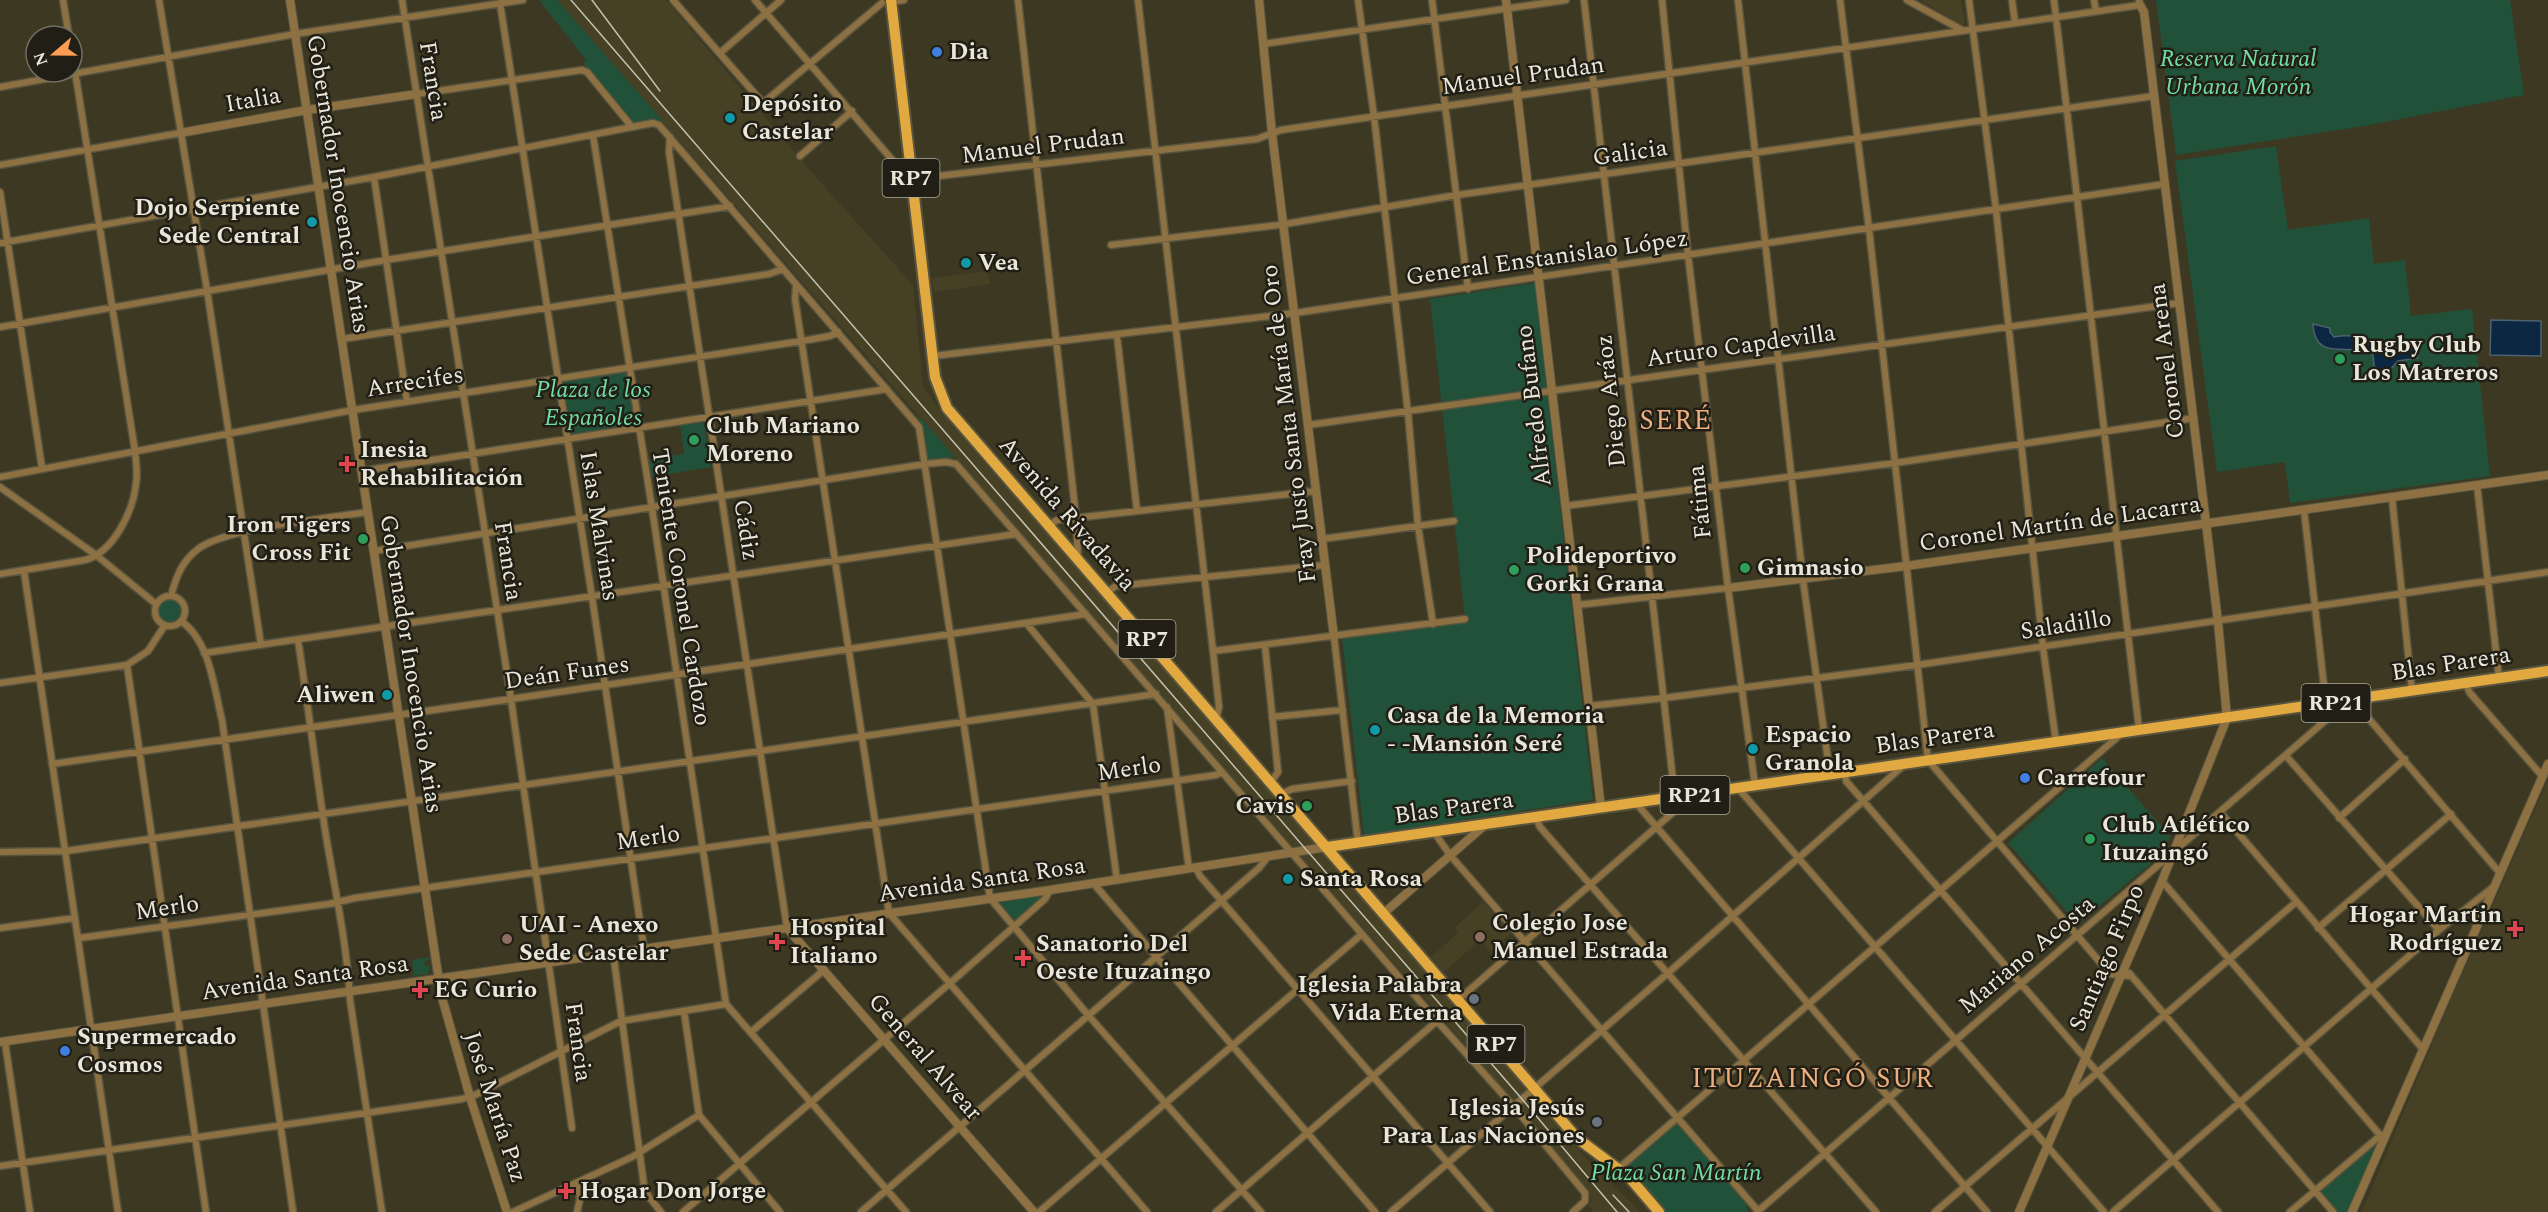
<svg xmlns="http://www.w3.org/2000/svg" width="2548" height="1212" viewBox="0 0 2548 1212" font-family="Spectral,serif">
  <style>
    .built { fill: #464125 }
    .green { fill: #225139 }
    .water { fill: #0b2742; stroke: #4e6170; stroke-width: 1.5 }
    .lines { fill: none; stroke-linecap: round; stroke-linejoin: round }
    .minor-casing { stroke: #58543f; stroke-width: 9 }
    .tertiary-casing { stroke: #58543f; stroke-width: 10 }
    .primary-casing { stroke: #58543f; stroke-width: 14 }
    .minor { stroke: #8d7143; stroke-width: 6 }
    .tertiary { stroke: #8d7143; stroke-width: 8 }
    .primary { stroke: #e1a93f; stroke-width: 10 }
    .rail { stroke: #c4c1b2; stroke-width: 1.5 }
    .shop-dot { fill: #3f7fe0; stroke: #211f15; stroke-width: 2 }
    .culture-dot { fill: #0f9aa8; stroke: #211f15; stroke-width: 2 }
    .leisure-dot { fill: #2e9e5b; stroke: #211f15; stroke-width: 2 }
    .health-dot { fill: #e0444e; stroke: #211f15; stroke-width: 2 }
    .education-dot { fill: #8d6e63; stroke: #211f15; stroke-width: 2 }
    .worship-dot { fill: #6b7280; stroke: #211f15; stroke-width: 2 }
    .labels { text-anchor: middle; dominant-baseline: central; stroke-width: 5; stroke-linejoin: round; paint-order: stroke }
    .shield { fill: #211f15; stroke: #adab9f; stroke-width: 1.5 }
    .shield-label { font-size: 22px; font-weight: bold; fill: #e9e7da }
    .poi-label { font-size: 24px; font-weight: bold; fill: #e9e7da; stroke: #211f15; text-anchor: start }
    .park-label { font-size: 24px; font-style: italic; fill: #71dda4; stroke: #211f15 }
    .street-label { font-size: 24px; fill: #e9e7da; stroke: #211f15 }
    .quarter-label { font-size: 27px; letter-spacing: 1.5px; fill: #efae7d; stroke: #211f15 }
  </style>
  <rect width="100%" height="100%" fill="#3c3822"/>
  <path class="built" d="M557 0H666L814 175 913 285 923 386 940 411 1589 1161 1641 1212H1591L1593 1210 1588 1206 1592 1201 1590 1193 1473 1054Z
    M1920 0H1961L1965 23 1961 25Z
    M988 271 990 284 934 292 932 278Z
    M2548 780V1212H2362L2445 1013Z
    M1483 902 1511 933 1490 952 1480 940 1444 972 1431 957 1458 933 1454 928Z"/>
  <path class="green" d="M539 0H557L663 121 633 124 584 64 586 60Z
    M2156 0H2510L2524 95 2364 126 2176 155Z
    M2276 146 2288 230 2369 218 2374 264 2405 260 2411 316 2472 309 2490 476 2290 503 2285 462 2217 472 2175 161Z
    M1535 283 1593 800 1364 835 1342 637 1465 619 1430 299Z
    M628 370 637 426 569 435 561 381Z
    M919 416 955 457 927 461Z
    M704 422 711 467 650 477 647 460 684 454 680 425Z
    M157 610a13 13 0 1 1 26 0a13 13 0 1 1-26 0Z
    M2102 758 2170 836 2164 853 2077 924 2008 843Z
    M1041 895 1039 900 1016 920H1013L999 903Z
    M430 957V960L424 961 425 966H430L428 974 414 976 412 960Z
    M1676 1124 1681 1127 1746 1203 1748 1212H1666L1629 1170 1630 1164Z
    M2375 1143 2377 1146 2347 1212H2336L2320 1192 2322 1187Z"/>
  <path class="water" d="M2491 320 2541 321V356L2490 355Z
    M2313 324 2330 328V332L2334 337C2350 334 2367 336 2375 352L2409 348 2416 350 2418 358 2398 361 2388 372 2379 375 2374 365 2373 355C2350 341 2315 364 2313 324Z"/>
  <g class="lines">
    <g class="minor-casing">
      <path id="minor" d="M63 0 69 36
        M159 0 207 290 261 645
        M402 0 511 699 572 1128
        M673 0 763 103 882 3
        M755 0 900 169 911 176 921 178 1257 139 1281 130 2140 5 2139 0
        M1018 0 1076 517 1078 557
        M1138 0 1213 651 1219 707 1216 719
        M1358 0 1374 116 1408 413 1418 526 1433 624
        M1432 0 1468 289
        M1584 0 1675 798
        M1662 0 1688 255 1728 588 1755 785
        M1738 0 1803 580 1830 775
        M1840 0 1869 229 1928 760 2110 974 2130 976
        M1907 0 1962 30
        M1969 0 1996 209 2043 647 2056 742
        M2012 0 2015 23
        M2054 0 2139 729
        M2094 0 2096 11
        M890 2 904 0
        M500 3 592 597 644 949
        M1263 44 1566 0
        M720 53 781 0
        M0 87 295 34 523 0
        M417 94 582 70 587 72 632 127
        M593 135 652 508 726 1004 906 1212
        M670 137 669 152 787 928
        M800 156 852 111
        M0 165 180 133
        M374 177 407 402
        M0 192 42 468
        M0 243 374 177 632 127 653 123 659 125 919 427 990 898 1088 1015 1261 1212
        M1111 245 1279 225 1457 195 2154 96
        M796 285 795 299 889 913 1147 1212
        M0 327 386 260 730 206
        M1117 336 1137 511
        M342 339 769 274 783 269
        M933 356 1295 313 2165 184
        M1308 425 2179 303
        M362 471 887 389
        M0 477 353 410 802 341 830 336 838 332
        M2477 485 2499 678
        M0 487 96 555 156 604
        M2392 498 2412 691
        M1565 506 1895 463 2194 418
        M2304 510 2326 704
        M1050 525 1057 520 1316 491
        M1322 539 1454 521
        M374 551 925 464 946 462 956 464 1437 1021 1514 1107 1585 1193V1201L1573 1212
        M24 571 118 1212
        M0 574 85 560C114 552 133 511 136 484 138 473 136 462 135 451L72 52
        M1107 592 1116 586 1325 565
        M171 596C176 577 182 561 198 549 225 528 330 518 368 512
        M155 611a15 15 0 1 1 30 0a15 15 0 1 1-30 0Z
        M1577 605 1728 588
        M181 621C210 641 214 688 222 720L293 1212
        M1027 624 1093 704 1117 880
        M1334 637 1358 843
        M298 640C308 705 316 771 326 836 335 890 347 944 350 1000L382 1212
        M1265 646 1278 772 1271 782
        M1213 651 1465 619
        M204 653 1016 534
        M127 665 206 1212
        M0 683 127 665 148 651 165 625
        M2465 683 2470 693 2543 777
        M2353 700 2499 872
        M1589 706 1664 698 1917 665 2548 572
        M1167 707 1189 869
        M1272 717 1343 710
        M2287 757 2439 930
        M52 764 511 699 1086 614
        M1845 772 1846 781 2218 1212
        M1738 788 2104 1212
        M1281 794 1292 789 1352 781
        M1636 803 1987 1212
        M2221 813 2422 1048
        M1536 818 1540 827 1876 1212
        M2339 818 2405 759
        M1434 832 1450 855 1759 1212
        M0 852 66 851 1156 694
        M1196 868 1200 876 1490 1212
        M2162 881 2380 1135
        M1094 884 1375 1212
        M0 928 75 918
        M2318 928 2451 814
        M79 938 329 904 355 898 1216 775 1222 772
        M613 952 644 1186 649 1197 661 1212
        M2129 973 2333 1212
        M1458 1000 1693 795
        M684 1011 699 1115 780 1212
        M751 1032 824 970
        M5 1042 30 1212
        M0 1166 462 1099 475 1095 621 1021 726 1004
        M1618 1169 2121 734
        M513 1212 632 1157 699 1115
        M577 1212 580 1199 578 1183
        M683 1212 949 984 1045 899 1050 890
        M861 1212 1259 868 1267 858
        M1039 1212 1362 934
        M1216 1212 1437 1021
        M1391 1212 1668 973 1904 765
        M1757 1212 2348 701
        M1935 1212 2296 902
        M2113 1212 2439 930 2492 888
        M2290 1212 2381 1135"/>
    </g>
    <g class="tertiary-casing">
      <path id="tertiary" d="M290 0 441 994 470 1097 507 1212
        M1259 0 1272 133 1334 637
        M1506 0 1601 808
        M180 133 307 110 417 94
        M1728 588 1906 566 2548 475
        M1384 913 1485 825
        M787 928 1034 1212
        M0 1042 1050 890 1327 847
        M2019 1212 2162 881 2227 718 2218 622 2144 12 2140 5
        M2352 1212 2548 764"/>
    </g>
    <g class="primary-casing">
      <path id="primary" d="M891 0 935 377 947 408 1577 1138 1629 1177 1659 1212
        M1327 847 2548 671"/>
    </g>
    <use href="#minor" class="minor"/>
    <use href="#tertiary" class="tertiary"/>
    <use href="#primary" class="primary"/>
    <path class="rail" d="M571 0 1522 1099 1617 1212
      M592 0 660 91
      M1613 1195 1629 1212"/>
  </g>
  <g class="shop-dot">
    <circle cx="937" cy="52" r="6"/>
    <circle cx="2025" cy="778" r="6"/>
    <circle cx="65" cy="1051" r="6"/>
  </g>
  <g class="culture-dot">
    <circle cx="730" cy="118" r="6"/>
    <circle cx="312" cy="222" r="6"/>
    <circle cx="966" cy="263" r="6"/>
    <circle cx="387" cy="695" r="6"/>
    <circle cx="1375" cy="730" r="6"/>
    <circle cx="1753" cy="749" r="6"/>
    <circle cx="1288" cy="879" r="6"/>
  </g>
  <g class="leisure-dot">
    <circle cx="2340" cy="359" r="6"/>
    <circle cx="694" cy="440" r="6"/>
    <circle cx="363" cy="539" r="6"/>
    <circle cx="1745" cy="568" r="6"/>
    <circle cx="1514" cy="570" r="6"/>
    <circle cx="1307" cy="806" r="6"/>
    <circle cx="2090" cy="839" r="6"/>
  </g>
  <g class="health-dot">
    <path d="M344 455h6v6h6v6h-6v6h-6v-6h-6v-6h6z"/>
    <path d="M2512 920h6v6h6v6h-6v6h-6v-6h-6v-6h6z"/>
    <path d="M774 933h6v6h6v6h-6v6h-6v-6h-6v-6h6z"/>
    <path d="M1020 949h6v6h6v6h-6v6h-6v-6h-6v-6h6z"/>
    <path d="M417 981h6v6h6v6h-6v6h-6v-6h-6v-6h6z"/>
    <path d="M563 1182h6v6h6v6h-6v6h-6v-6h-6v-6h6z"/>
  </g>
  <g class="education-dot">
    <circle cx="1480" cy="937" r="6"/>
    <circle cx="507" cy="939" r="6"/>
  </g>
  <g class="worship-dot">
    <circle cx="1474" cy="999" r="6"/>
    <circle cx="1597" cy="1122" r="6"/>
  </g>
  <g class="labels">
    <g class="shield">
      <rect x="882.5" y="159" width="57" height="38" rx="4.5"/>
      <rect x="1118.5" y="620" width="57" height="38" rx="4.5"/>
      <rect x="2301.5" y="684" width="69" height="38" rx="4.5"/>
      <rect x="1660.5" y="776" width="69" height="38" rx="4.5"/>
      <rect x="1467.5" y="1025" width="57" height="38" rx="4.5"/>
    </g>
    <g class="shield-label">
      <text x="911" y="178">RP7</text>
      <text x="1147" y="639">RP7</text>
      <text x="2336" y="703">RP21</text>
      <text x="1695" y="795">RP21</text>
      <text x="1496" y="1044">RP7</text>
    </g>
    <g class="poi-label">
      <text x="949" y="52">Dia</text>
      <text x="742" y="104">Depósito<tspan x="742" dy="28">Castelar</tspan></text>
      <text x="300" y="208" text-anchor="end">Dojo Serpiente<tspan x="300" dy="28">Sede Central</tspan></text>
      <text x="978" y="263">Vea</text>
      <text x="2352" y="345">Rugby Club<tspan x="2352" dy="28">Los Matreros</tspan></text>
      <text x="706" y="426">Club Mariano<tspan x="706" dy="28">Moreno</tspan></text>
      <text x="360" y="450">Inesia<tspan x="360" dy="28">Rehabilitación</tspan></text>
      <text x="351" y="525" text-anchor="end">Iron Tigers<tspan x="351" dy="28">Cross Fit</tspan></text>
      <text x="1526" y="556">Polideportivo<tspan x="1526" dy="28">Gorki Grana</tspan></text>
      <text x="1757" y="568">Gimnasio</text>
      <text x="375" y="695" text-anchor="end">Aliwen</text>
      <text x="1387" y="716">Casa de la Memoria<tspan x="1387" dy="28">- -Mansión Seré</tspan></text>
      <text x="1765" y="735">Espacio<tspan x="1765" dy="28">Granola</tspan></text>
      <text x="2037" y="778">Carrefour</text>
      <text x="1295" y="806" text-anchor="end">Cavis</text>
      <text x="2102" y="825">Club Atlético<tspan x="2102" dy="28">Ituzaingó</tspan></text>
      <text x="1300" y="879">Santa Rosa</text>
      <text x="2502" y="915" text-anchor="end">Hogar Martin<tspan x="2502" dy="28">Rodríguez</tspan></text>
      <text x="1492" y="923">Colegio Jose<tspan x="1492" dy="28">Manuel Estrada</tspan></text>
      <text x="519" y="925">UAI - Anexo<tspan x="519" dy="28">Sede Castelar</tspan></text>
      <text x="790" y="928">Hospital<tspan x="790" dy="28">Italiano</tspan></text>
      <text x="1036" y="944">Sanatorio Del<tspan x="1036" dy="28">Oeste Ituzaingo</tspan></text>
      <text x="1462" y="985" text-anchor="end">Iglesia Palabra<tspan x="1462" dy="28">Vida Eterna</tspan></text>
      <text x="434" y="990">EG Curio</text>
      <text x="77" y="1037">Supermercado<tspan x="77" dy="28">Cosmos</tspan></text>
      <text x="1585" y="1108" text-anchor="end">Iglesia Jesús<tspan x="1585" dy="28">Para Las Naciones</tspan></text>
      <text x="580" y="1191">Hogar Don Jorge</text>
    </g>
    <g class="park-label">
      <text x="2238" y="59">Reserva Natural<tspan x="2238" dy="28">Urbana Morón</tspan></text>
      <text x="593" y="390">Plaza de los<tspan x="593" dy="28">Españoles</tspan></text>
      <text x="1676" y="1173">Plaza San Martín</text>
    </g>
    <g class="street-label">
      <text transform="translate(1523 76) rotate(-8)">Manuel Prudan</text>
      <text transform="translate(433 81) rotate(81)">Francia</text>
      <text transform="translate(253 100) rotate(-10)">Italia</text>
      <text transform="translate(1043 146) rotate(-7)">Manuel Prudan</text>
      <text transform="translate(1630 153) rotate(-8)">Galicia</text>
      <text transform="translate(338 184) rotate(81)">Gobernador Inocencio Arias</text>
      <text transform="translate(1547 258) rotate(-8)">General Enstanislao López</text>
      <text transform="translate(1741 346) rotate(-8)">Arturo Capdevilla</text>
      <text transform="translate(2167 361) rotate(-97)">Coronel Arena</text>
      <text transform="translate(415 382) rotate(-9)">Arrecifes</text>
      <text transform="translate(1611 401) rotate(-96)">Diego Aráoz</text>
      <text transform="translate(1534 406) rotate(-97)">Alfredo Bufano</text>
      <text transform="translate(1289 424) rotate(-97)">Fray Justo Santa María de Oro</text>
      <text transform="translate(1700 502) rotate(-96)">Fátima</text>
      <text transform="translate(1067 514) rotate(49)">Avenida Rivadavia</text>
      <text transform="translate(2060 524) rotate(-8)">Coronel Martín de Lacarra</text>
      <text transform="translate(599 526) rotate(81)">Islas Malvinas</text>
      <text transform="translate(746 530) rotate(81)">Cádiz</text>
      <text transform="translate(508 561) rotate(81)">Francia</text>
      <text transform="translate(681 587) rotate(81)">Teniente Coronel Cardozo</text>
      <text transform="translate(2066 625) rotate(-9)">Saladillo</text>
      <text transform="translate(411 664) rotate(81)">Gobernador Inocencio Arias</text>
      <text transform="translate(2451 664) rotate(-9)">Blas Parera</text>
      <text transform="translate(567 673) rotate(-8)">Deán Funes</text>
      <text transform="translate(1935 738) rotate(-8)">Blas Parera</text>
      <text transform="translate(1129 769) rotate(-8)">Merlo</text>
      <text transform="translate(1454 808) rotate(-8)">Blas Parera</text>
      <text transform="translate(648 838) rotate(-8)">Merlo</text>
      <text transform="translate(982 880) rotate(-8)">Avenida Santa Rosa</text>
      <text transform="translate(167 908) rotate(-8)">Merlo</text>
      <text transform="translate(2027 955) rotate(-40)">Mariano Acosta</text>
      <text transform="translate(2107 958) rotate(-67)">Santiago Firpo</text>
      <text transform="translate(305 978) rotate(-8)">Avenida Santa Rosa</text>
      <text transform="translate(578 1042) rotate(82)">Francia</text>
      <text transform="translate(925 1057) rotate(49)">General Alvear</text>
      <text transform="translate(495 1107) rotate(72)">José María Paz</text>
    </g>
    <g class="quarter-label">
      <text x="1676" y="421">SERÉ</text>
      <text x="1813" y="1079">ITUZAINGÓ SUR</text>
    </g>
  </g>
  <g transform="translate(54 54) rotate(250)"><circle r="28" fill="#211f15" stroke="#716f64" stroke-width="1.5"/>
  <path d="M0-4.5L10 22L0 15L-10 22Z" fill="#fc9d53"/>
  <text y="-9" font-size="16" font-weight="bold" text-anchor="middle" fill="#e9e7da">N</text>
  </g>
</svg>
